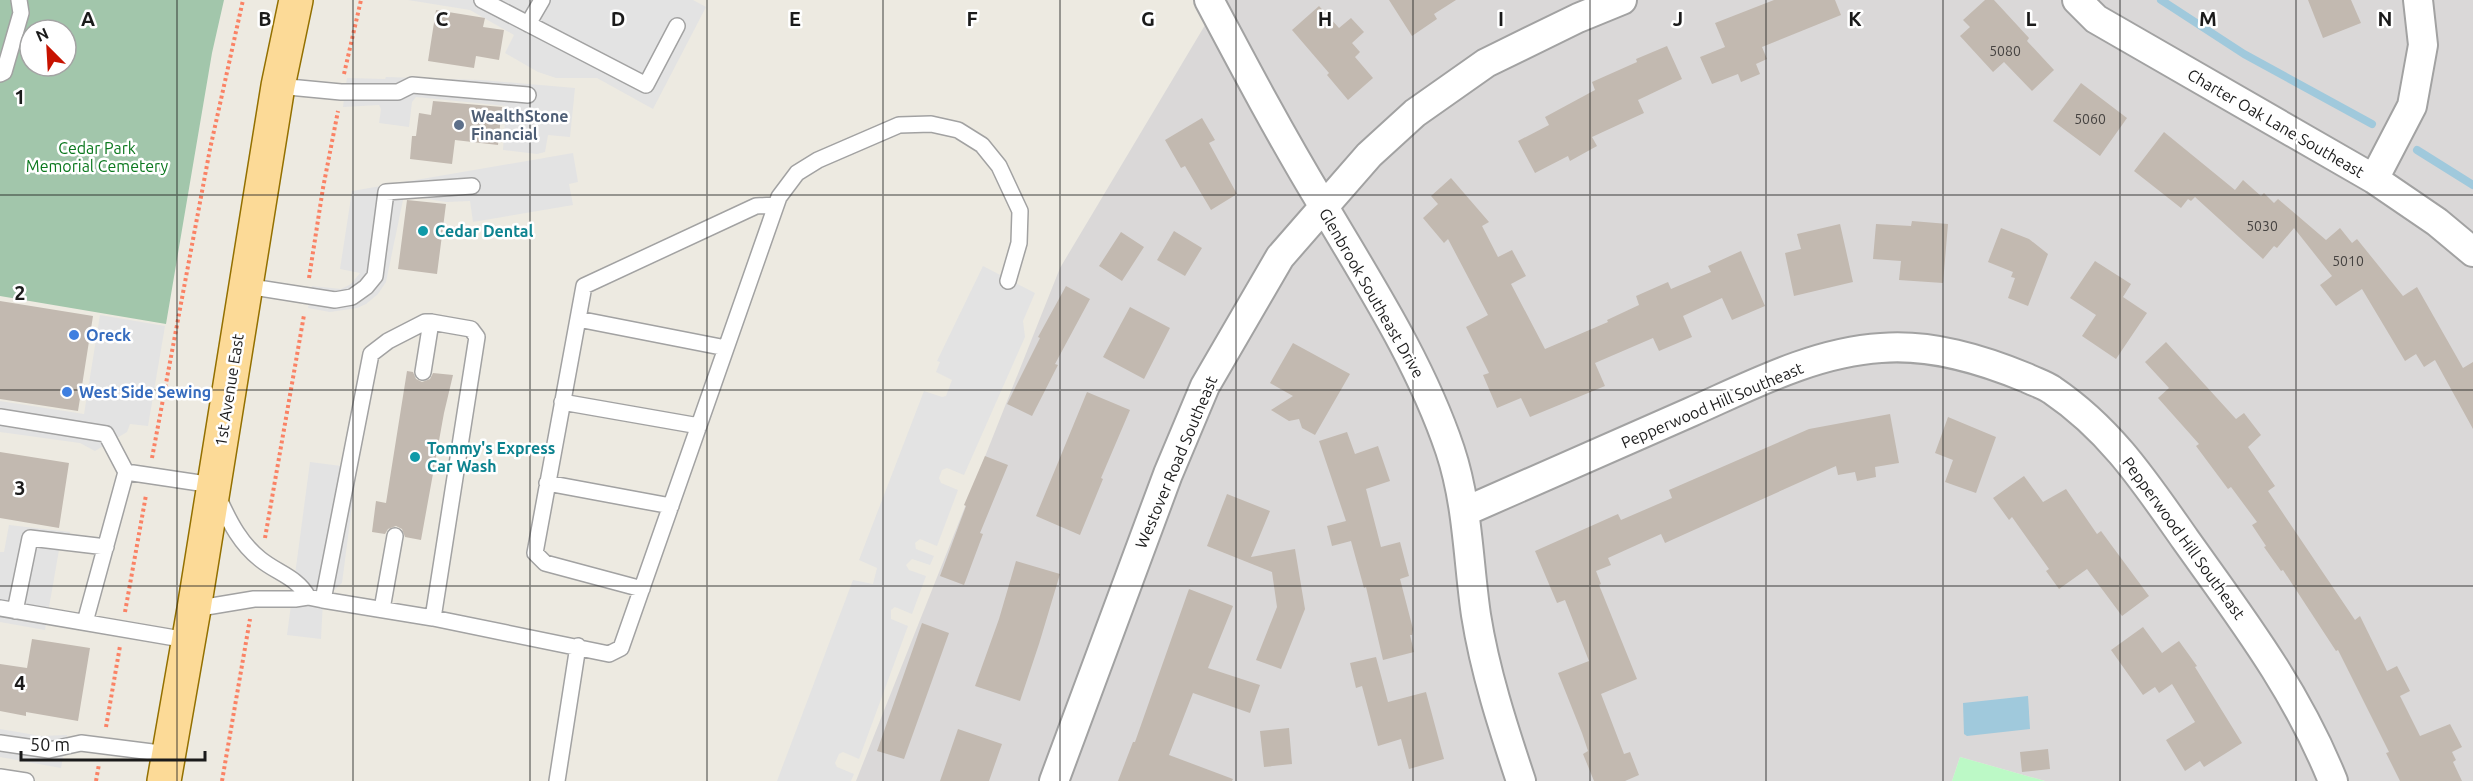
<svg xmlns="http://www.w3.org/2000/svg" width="2473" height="781" viewBox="0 0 2473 781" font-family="Ubuntu,sans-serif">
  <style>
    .residential { fill: #dad8d8 }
    .cemetery { fill: #a2c6ab; fill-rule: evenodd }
    .park { fill: #bcf9c6 }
    .parking { fill: #e3e3e3 }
    .water { fill: #a0c9dc }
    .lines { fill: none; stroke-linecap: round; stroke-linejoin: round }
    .stream { stroke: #a0c9dc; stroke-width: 8 }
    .building { fill: #c2b9b0 }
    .lane-casing { stroke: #a2a2a2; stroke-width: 18 }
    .street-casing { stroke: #a2a2a2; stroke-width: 32 }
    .primary-casing { stroke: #937000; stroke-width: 36 }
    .path { stroke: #fa8265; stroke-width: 4; stroke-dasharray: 3 3; stroke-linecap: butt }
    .lane { stroke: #fff; stroke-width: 15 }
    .street { stroke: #fff; stroke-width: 28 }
    .primary { stroke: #fcda97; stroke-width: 33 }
    .grid { fill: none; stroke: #1b1b1b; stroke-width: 1.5; stroke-opacity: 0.55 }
    .service-dot { fill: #5c6f8a; stroke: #fff; stroke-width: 2 }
    .culture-dot { fill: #0f9aa8; stroke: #fff; stroke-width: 2 }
    .shop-dot { fill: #3f7fe0; stroke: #fff; stroke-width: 2 }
    .labels { text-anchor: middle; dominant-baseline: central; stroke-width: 5; stroke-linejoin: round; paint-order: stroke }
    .number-label { font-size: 14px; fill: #454240 }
    .service-label { font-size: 16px; font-weight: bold; fill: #4e5e75; stroke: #fff; text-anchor: start }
    .street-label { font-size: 16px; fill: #1b1b1b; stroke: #fff }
    .park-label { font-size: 16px; fill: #0b781e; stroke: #fff }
    .culture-label { font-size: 16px; font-weight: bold; fill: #0d838f; stroke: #fff; text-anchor: start }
    .shop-label { font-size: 16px; font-weight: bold; fill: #366cbe; stroke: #fff; text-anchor: start }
    .grid-label { font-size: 20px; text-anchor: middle; font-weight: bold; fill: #1b1b1b; stroke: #fff; stroke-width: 5; stroke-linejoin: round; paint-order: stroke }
  </style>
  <rect width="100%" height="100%" fill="#edeae1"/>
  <path class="residential" d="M1220 0H2473V781H2045L1960 757 1952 781H856L1060 268Z"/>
  <path class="cemetery" d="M0 0H224L212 53 166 324 0 296ZM30 30H66V66H30Z"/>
  <path class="park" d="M1960 757 2045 781H1952Z"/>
  <path class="parking" d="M408 0H693L706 7 653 109 597 78H556L538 72 505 53 514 35 470 10Z
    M386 77 481 80 575 88 570 137 548 135 545 152 537 154 503 150 506 106 416 97 412 102 409 127 379 123 381 109 379 105 343 107 347 78 385 79Z
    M573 153 578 182 569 184 573 205 473 222 470 201 446 202 404 195 386 282 378 294 366 304 357 308 330 312 308 308 312 286 341 289 351 284 360 273 340 269 352 191Z
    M983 266 1035 293 1023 321 1025 337 964 475 947 468 942 470 939 478 941 483 958 490 937 546 920 539 915 543 916 549 934 556 930 565 912 559 906 565 909 570 926 576 912 614 895 607 891 610V619L908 626 859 759 843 752 839 754 835 763 837 767 854 774 851 781H777L853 580 873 584 877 568 859 560 924 391 942 397 946 396 952 380 936 372 940 362 937 361Z
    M100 315 165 326 148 426 130 424 127 432 95 451 80 443 0 432V401L84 414Z
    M310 462 357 468 342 583 323 600 321 639 287 635Z
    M9 525 70 532 67 550H59L45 630 0 622V552H4Z
    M0 729 41 736 67 735 61 768 0 757Z"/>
  <path class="water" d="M2028 696 2030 729 1967 736 1964 734 1963 703Z"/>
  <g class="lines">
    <path class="stream" d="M2161 0 2244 54 2372 124
      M2417 150 2473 185"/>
  </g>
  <path class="building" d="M1389 0H1456L1434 14 1437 19 1412 36Z
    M1774 0H1835L1841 15 1762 47 1767 59 1756 64 1760 74 1741 82 1738 74 1712 84 1700 57 1725 47 1715 23Z
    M1985 0H1994L2029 38 2027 41 2054 70 2032 91 2004 62 1993 72 1960 36 1970 27 1963 20Z
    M2308 0H2351L2361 23 2323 38Z
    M1319 6 1339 28 1351 18 1364 32 1352 43 1360 52 1355 57 1373 78 1348 100 1327 75 1329 73 1292 30Z
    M436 10 485 18 483 27 504 30 499 60 476 56 474 68 428 61Z
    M1667 46 1682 79 1638 100 1644 113 1592 137 1597 146 1570 161 1568 156 1535 173 1518 141 1549 125 1545 117 1595 90 1592 82 1637 62 1636 59Z
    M2081 83 2127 118 2100 156 2053 121Z
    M433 101 502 107 498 145 455 140 452 164 410 159 412 136H416L419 113 431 115Z
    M1202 118 1215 140 1209 143 1237 194 1211 210 1185 166 1181 168 1165 140Z
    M2164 132 2235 190 2243 180 2261 196 2264 193 2274 203 2278 199 2326 240 2340 228 2352 243 2357 239 2403 296 2417 287 2463 368 2473 362V429L2435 360 2424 367 2416 354 2405 361 2362 289 2336 306 2320 285 2332 276 2294 228 2277 248 2274 246 2263 259 2195 197 2191 201 2188 199 2181 208 2134 171Z
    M1451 178 1489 222 1482 226 1498 257 1512 250 1526 276 1511 284 1545 349 1608 322 1607 320 1639 305 1636 296 1668 282 1671 289 1711 272 1708 266 1741 251 1765 306 1732 320 1722 298 1683 316 1692 337 1659 351 1653 338 1595 363 1605 386 1530 417 1521 398 1497 408 1483 375 1489 373 1466 327 1488 315 1448 239 1444 243 1423 218 1438 204 1431 196Z
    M407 200 446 204 437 274 398 269Z
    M1912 221 1948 224 1943 283 1899 280 1901 261 1873 259 1876 224 1911 226Z
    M1840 224 1853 282 1794 296 1785 253 1801 249 1797 234Z
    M2001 228 2029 239 2048 254 2028 306 2008 298 2015 278 2011 277 2013 272 1988 262Z
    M1174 231 1202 248 1185 276 1157 260Z
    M1121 232 1144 247 1122 281 1099 266Z
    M2095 261 2131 284 2123 297 2147 313 2116 359 2082 336 2096 315 2070 298Z
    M1066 286 1090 299 1055 364 1058 365 1032 416 1007 404 1040 338 1038 337Z
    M0 301 93 316 78 411 0 399Z
    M1130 307 1170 328 1144 379 1103 357Z
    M2166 342 2236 419 2244 413 2261 435 2248 447 2275 486 2268 491 2355 620 2360 616 2387 671 2397 666 2410 691 2400 696 2420 736 2450 724 2462 747 2452 752 2456 760 2453 762 2462 781H2400L2386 753 2389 752 2338 650 2336 651 2283 570 2281 571 2264 547 2266 546 2252 525 2257 522 2231 487 2228 489 2196 446 2199 444 2158 398 2169 388 2145 362Z
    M1293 343 1350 374 1315 435 1302 428 1299 419 1289 421 1271 410 1293 396 1270 383Z
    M407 371 413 372 416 379 422 382 430 379 433 373 453 375 444 413 421 540 405 537 402 529 396 526 388 529 385 534 372 532 376 501 386 503Z
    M1087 392 1130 410 1101 478 1103 479 1080 535 1036 516Z
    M1890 414 1899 463 1875 467 1876 477 1857 481 1855 472 1838 475 1836 466 1665 543 1661 534 1608 558 1611 565 1596 571 1601 584 1599 585 1637 679 1601 694 1624 754 1630 752 1639 775 1625 781H1594L1583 754 1588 751 1582 733 1558 673 1589 661 1565 600 1557 603 1535 551 1618 514 1621 520 1672 498 1669 490 1809 429Z
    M1948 417 1996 437 1976 493 1945 482 1953 460 1935 453Z
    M1347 432 1355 454 1378 446 1390 481 1366 489 1381 547 1400 542 1409 576 1400 579 1413 629 1412 635H1410L1414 652 1383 660 1366 587 1364 588 1351 541 1332 546 1327 526 1346 521 1319 441Z
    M0 452 69 463 59 528 0 518Z
    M985 456 1008 465 980 533 983 534 964 585 940 576 966 506 964 505Z
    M2024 476 2043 502 2066 489 2097 534 2101 531 2149 596 2122 616 2087 569 2059 589 2046 571 2049 569 2012 517 2009 520 1993 498Z
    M1227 494 1270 511 1251 557 1295 549 1305 609 1281 669 1256 660 1277 607 1272 572 1207 546Z
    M1016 561 1060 574 1039 644 1020 701 975 686 999 619Z
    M1189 589 1233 606 1208 668 1260 685 1250 713 1193 693 1169 755 1233 779 1232 781H1118L1133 742H1135Z
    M922 623 949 633 904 759 877 751Z
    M2143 627 2162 653 2179 641 2197 666 2195 667 2242 743 2204 767 2200 761 2185 771 2166 740 2195 722 2172 684 2159 693 2155 687 2143 695 2111 650Z
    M32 639 90 648 78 721 26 712V716L0 711V664L27 668Z
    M1376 657 1388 702 1426 692 1444 759 1409 769 1401 739 1378 746 1362 686 1356 688 1350 663Z
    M1289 728 1292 764 1264 767 1260 731Z
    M958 729 1002 744 989 781H940Z
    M2048 749 2050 769 2022 772 2020 752Z"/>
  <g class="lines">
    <g class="lane-casing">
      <path id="lane" d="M482 0 646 85 677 26
        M528 24 542 0
        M0 74 4 72 21 13 19 0
        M278 86 341 92H398L412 85 528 95
        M246 286 335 300 352 297 366 287 375 276 386 192 472 186
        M578 319 726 348
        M423 372 431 322
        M562 402 699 426
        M0 417 106 434 126 472 213 485
        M547 483 671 506
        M216 499 220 501C230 523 241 544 260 559 277 573 297 577 308 597
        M642 589 545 563 535 553 584 286 756 206 776 205
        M323 600 433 618 609 654 621 648 779 197 797 173 818 160 899 125 931 124 958 130 982 145 999 166 1020 211 1019 243 1008 281
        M0 608 187 640
        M194 609 254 599H295L308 597 323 600 371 354 388 341 425 322H431L471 329 477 337 433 618
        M382 609 395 536
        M15 611 30 538 106 547
        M85 622 126 472
        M0 743 49 750 81 743 168 754
        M0 777 26 781
        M557 781 578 646"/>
    </g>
    <g class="street-casing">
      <path id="street" d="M1209 0C1245 68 1281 136 1321 202 1368 282 1420 361 1450 450 1468 504 1468 560 1476 615 1485 672 1503 727 1521 781
        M2077 0 2096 19 2374 179 2437 222 2473 252
        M2374 179 2412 106 2423 45 2418 0
        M1466 511C1541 478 1616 445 1691 412 1750 386 1814 352 1881 348 1931 344 1981 359 2027 378 2035 382 2045 385 2052 390 2111 430 2145 482 2185 539 2242 619 2296 689 2333 781
        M1054 781 1168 474 1205 386 1280 257 1369 155 1415 113 1486 63 1578 18 1622 0"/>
    </g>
    <g class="primary-casing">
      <path id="primary" d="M164 781 194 609 278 86 296 0"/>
    </g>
    <path class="path" d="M344 74 361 0
      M309 278 323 188 338 111
      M152 458 210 149 243 0
      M265 538 304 315
      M125 612 146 495
      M106 727 120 646
      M96 781 99 764
      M222 781 250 619"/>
    <use href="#lane" class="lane"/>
    <use href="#street" class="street"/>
    <use href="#primary" class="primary"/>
  </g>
  <path class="grid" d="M177 0V781M353 0V781M530 0V781M707 0V781M883 0V781M1060 0V781M1236 0V781M1413 0V781M1590 0V781M1766 0V781M1943 0V781M2120 0V781M2296 0V781M0 195H2473M0 390H2473M0 586H2473"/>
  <circle class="service-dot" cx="459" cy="125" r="6"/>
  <g class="culture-dot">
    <circle cx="423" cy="231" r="6"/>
    <circle cx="415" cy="457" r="6"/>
  </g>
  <g class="shop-dot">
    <circle cx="74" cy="335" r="6"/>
    <circle cx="67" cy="392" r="6"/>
  </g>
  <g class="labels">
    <g class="number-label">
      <text x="2005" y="51">5080</text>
      <text x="2090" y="119">5060</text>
      <text x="2262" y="226">5030</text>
      <text x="2348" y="261">5010</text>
    </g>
    <g class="service-label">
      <text x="471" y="116">WealthStone<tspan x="471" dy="18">Financial</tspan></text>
    </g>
    <g class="street-label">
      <text transform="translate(2276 123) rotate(30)">Charter Oak Lane Southeast</text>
      <text transform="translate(1372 293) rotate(60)">Glenbrook Southeast Drive</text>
      <text transform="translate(229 390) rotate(-81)">1st Avenue East</text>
      <text transform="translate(1712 405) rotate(-23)">Pepperwood Hill Southeast</text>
      <text transform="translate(1176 462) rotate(-67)">Westover Road Southeast</text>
      <text transform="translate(2184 538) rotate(54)">Pepperwood Hill Southeast</text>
    </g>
    <g class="park-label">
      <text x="97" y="148">Cedar Park<tspan x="97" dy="18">Memorial Cemetery</tspan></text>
    </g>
    <g class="culture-label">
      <text x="435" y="231">Cedar Dental</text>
      <text x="427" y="448">Tommy's Express<tspan x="427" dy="18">Car Wash</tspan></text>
    </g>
    <g class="shop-label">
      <text x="86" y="335">Oreck</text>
      <text x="79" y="392">West Side Sewing</text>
    </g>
  </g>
  <g class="grid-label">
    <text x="88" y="26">A</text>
    <text x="265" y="26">B</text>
    <text x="442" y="26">C</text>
    <text x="618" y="26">D</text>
    <text x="795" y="26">E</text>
    <text x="972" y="26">F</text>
    <text x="1148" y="26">G</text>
    <text x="1325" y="26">H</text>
    <text x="1501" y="26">I</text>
    <text x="1678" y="26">J</text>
    <text x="1855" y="26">K</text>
    <text x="2031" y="26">L</text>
    <text x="2208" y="26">M</text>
    <text x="2385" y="26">N</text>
    <text x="20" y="104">1</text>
    <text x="20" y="300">2</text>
    <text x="20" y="495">3</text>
    <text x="20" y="690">4</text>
  </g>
  <g transform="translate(48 48) rotate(336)"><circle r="28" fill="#ffffff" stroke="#a4a4a4" stroke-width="1.5"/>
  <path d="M0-4.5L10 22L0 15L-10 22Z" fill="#c71200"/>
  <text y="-9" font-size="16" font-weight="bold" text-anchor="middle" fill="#1b1b1b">N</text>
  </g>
  <path d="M21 751v9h184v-9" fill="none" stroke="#1b1b1b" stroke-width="3"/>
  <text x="30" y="751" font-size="18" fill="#1b1b1b" stroke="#ffffff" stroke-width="4.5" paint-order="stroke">50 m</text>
</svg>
